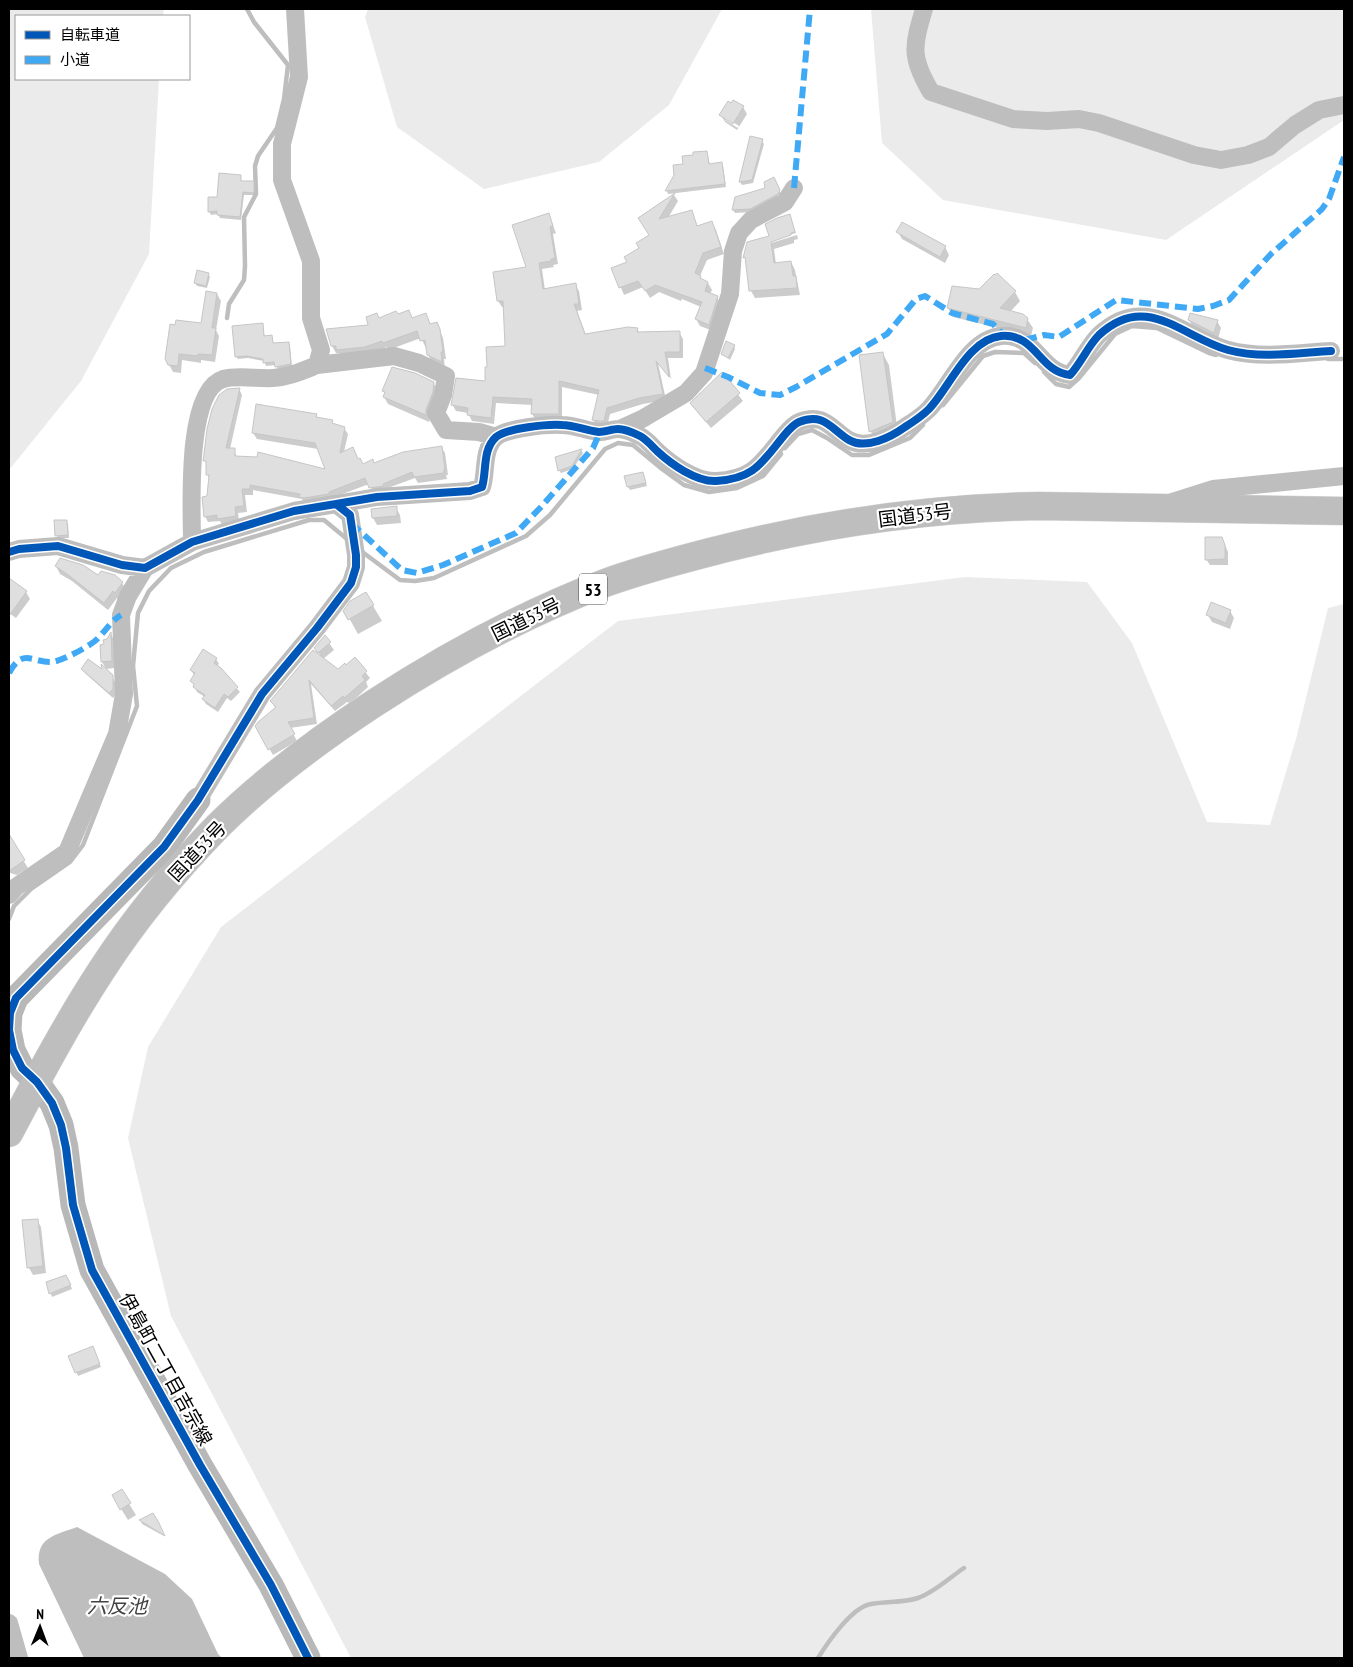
<svg xmlns="http://www.w3.org/2000/svg" width="1353" height="1667" viewBox="0 0 1353 1667" font-family="'PT Sans Narrow','Noto Sans JP',sans-serif">
  <style>
    .green { fill: #ebebeb }
    .water { fill: #bebebe }
    .shadow { fill: #0003; fill-rule: evenodd }
    .lines { fill: none; stroke-linecap: round; stroke-linejoin: round }
    .stream { stroke: #bebebe; stroke-width: 4.5 }
    .building { fill: #dfdfdf; stroke: #c6c6c6 }
    .highway-casing { stroke: #dbdbdb; stroke-width: 29 }
    .street { stroke: #bebebe; stroke-width: 18 }
    .secondary { stroke: #b8b8b8; stroke-width: 25 }
    .highway { stroke: #bebebe; stroke-width: 28 }
    .quiet { stroke: #3fa9f5; stroke-width: 6; stroke-dasharray: 12 6; stroke-linecap: butt }
    .cycleway-casing { stroke: #fff; stroke-width: 11 }
    .cycleway { stroke: #0057b8; stroke-width: 8 }
    .labels { text-anchor: middle; dominant-baseline: central; stroke-width: 4.5; stroke-linejoin: round; paint-order: stroke }
    .shield { fill: #fff; stroke: #4c4c4c; stroke-width: 1 }
    .shield-label { font-size: 18px; font-weight: bold; fill: #000 }
    .street-label { font-size: 19px; fill: #000; stroke: #fff }
    .water-label { font-size: 20px; font-style: italic; fill: #434343; stroke: #fff }
  </style>
  <rect width="100%" height="100%" fill="#fff"/>
  <path class="green" d="M9 9H164L163 16H16V79H159L149 254 81 381 9 470Z
    M368 9H722L669 105 599 162 484 189 397 127 365 17Z
    M871 9H1344V120L1166 240 943 200 882 143Z
    M965 577 1087 582 1132 643 1207 822 1270 825 1296 739 1328 608 1344 604V1658H351L171 1316 128 1138 148 1047 221 927 618 621Z"/>
  <path class="water" d="M77 1527 165 1574 192 1599 218 1654 222 1658H84L39 1564C36 1537 56 1535 77 1527Z"/>
  <path class="shadow" d="M743 107 747 114 737 130 725 122 721 115ZM725 117 739 126 738 128 725 120Z
    M762 141 764 144 753 183 742 185 740 182Z
    M707 152 710 165 721 163 723 166 726 187 668 194 667 191 675 176 684 165Z
    M240 176 242 182H254L255 186V195H244L241 220 220 218 218 214 211 215 209 211 218 198Z
    M774 179 781 194 752 212 735 213 733 210 767 189Z
    M674 195 678 201 668 218 691 211 698 227 712 223 716 230 724 254 707 260 700 276 702 281 708 283 712 290 710 294 717 297 721 304 713 331 700 326 696 319 701 307 682 299 681 301 659 292 650 298 643 287 624 295 613 268 628 262 651 236 639 218Z
    M549 215 556 233 553 234 558 264 553 265 554 267 542 269 545 290 575 285 579 291 582 310 577 311 586 335 637 329 639 333 679 332 683 339V358H668L671 379 658 363 666 400 643 404 610 414 607 427 597 426 593 420 599 395 562 387V420H536L532 414 533 405 496 403 494 424 472 421 468 413 456 411 452 404 487 382 507 347 505 307H502L498 301 527 268Z
    M789 216 796 233 771 240V243L797 235 798 239 794 240V243L774 249 776 264 791 262 795 270 800 295 755 298 751 291 747 262 745 258 748 243 770 237Z
    M898 232 945 247 949 255 945 263 902 239Z
    M208 274 210 277 207 288 197 286 195 283Z
    M979 291 1015 292 1020 301 1010 312 1027 319 1033 328 1031 336 953 317 948 308Z
    M217 294 221 301 216 330 219 336 215 362 201 360V363L182 360 181 373 173 372 166 359 203 324Z
    M398 315 413 320 425 315 431 325 437 323 443 338 446 359H444L445 368 432 362 428 355 427 347 426 348 421 338 388 350 387 347 369 354 341 356 339 353H336L332 346 370 326 379 319Z
    M1189 320 1217 321 1221 328 1218 339 1193 327Z
    M262 325 265 337 271 336 274 344 288 343 290 346 292 367 278 370 276 365 266 366 264 361 248 358 238 359 236 356Z
    M734 346 735 349 730 360 723 354Z
    M883 354 889 365 898 434 877 443 871 432 861 356Z
    M722 374 743 401 711 428 696 410Z
    M433 383 438 390 429 422 388 404 384 397 385 394 384 391Z
    M239 389 242 395 230 449H234L237 458 327 471 318 449 257 439 253 433 316 415 318 419 332 422 334 425 344 428 348 434 344 452 358 460 363 465 374 464 441 447 445 453 448 475H446L447 479 418 483 415 478 374 493 369 484 332 498 304 503 302 499 253 490V495H245L247 512 238 513 239 522 222 525 220 521 208 522 205 516 210 479 207 474 205 454Z
    M581 450 583 453 573 469 561 473 559 470Z
    M643 473 647 486 630 490 628 487Z
    M396 508 400 515 401 523 377 525 373 518Z
    M66 521 68 524 69 538H58L57 535Z
    M1222 538 1228 552V565H1210L1206 559Z
    M56 566 122 583 126 590 119 600 117 598 108 610 72 581 60 574Z
    M9 579 26 592 30 599 16 618 9 613Z
    M366 594 382 621 358 634 345 611Z
    M1230 611 1234 618 1230 629 1212 622 1208 615Z
    M111 634 114 640 115 668 106 669 102 662 105 646Z
    M325 637 334 650 323 659 338 670 346 667 355 659 370 678 366 682 368 687 353 701 349 703 347 702 335 711 311 684 317 724 290 728 297 741 273 755 256 726 276 709 271 701 321 657 316 648Z
    M216 659 219 664 217 666 240 692 231 701 227 698 218 712 206 704 203 699 205 697 197 692 192 681 194 675 191 670Z
    M82 669 103 672 112 676 115 682 116 695 113 698 86 674Z
    M9 837 28 868 17 875 10 873 9 871Z
    M37 1220 41 1227 46 1273 33 1275 29 1268Z
    M68 1279 72 1289 52 1297 47 1283Z
    M94 1351 101 1367 78 1376 70 1357Z
    M121 1491 136 1515 128 1520 113 1496Z
    M152 1515 164 1536 142 1524 141 1521Z"/>
  <g class="lines">
    <path class="stream" d="M227 318 229 304 244 280 245 266 244 217 256 194 255 166 258 156 277 128 284 99 288 65 254 22 247 9
      M1328 359H1344
      M1044 372 1056 384 1069 387 1079 378 1115 334 1132 326 1157 328 1209 353 1216 355
      M943 405 983 356 995 352 1024 353 1035 363
      M785 448 798 434 812 430 827 438 852 455H869L910 438 923 425
      M361 551 400 580 415 581 434 578 526 536 550 515 605 449 618 443 633 445 662 469 684 485 709 492 737 488 763 476 781 454
      M9 919 14 906 31 889 70 862 83 845 137 706 133 666 138 613 149 591 171 568 204 552 309 520H324L347 539
      M818 1658C828 1642 852 1607 871 1604 887 1601 903 1603 918 1598 935 1592 949 1578 964 1568"/>
  </g>
  <path class="building" d="M733 100 744 106 733 124 719 115 728 101 731 103Z
    M750 136 763 139 752 180 739 182Z
    M707 151 709 164 722 162 725 184 665 191 674 175 673 165 683 164 682 156 693 155V152Z
    M219 173 241 175V181H254V193L243 192 240 217 217 215V211L208 212V197H217Z
    M774 177 780 190 778 194 750 209 732 210 735 197 765 188 764 182Z
    M675 193 659 219 692 210 697 226 712 221 721 247 703 253 695 273 701 276 700 278 708 282 705 291 718 296 709 325 695 319 702 302 655 285 645 291 638 281 619 288 611 268 627 262 624 257 639 248 636 243 649 235 638 218Z
    M549 213 553 226 550 227 555 258 551 259V261L539 263 543 289 576 283 579 304H574L585 334 628 327 638 328 637 332 680 331V352H665L669 377 656 361 663 394 639 398 607 408 604 421H599L592 420 599 390 559 381V414H531L532 399 493 397 491 418 467 415 468 408 451 405 456 378 485 381V367H487L486 347 505 346 503 301H497L493 272 526 267 512 225Z
    M790 214 795 232 791 233V235L771 242 774 263 791 261 793 276H796L797 288 749 291 745 257 743 258 747 242 769 236 765 224 777 218Z
    M902 222 946 246 940 257 896 232Z
    M197 270 209 273 206 286 194 283Z
    M997 273 1016 291 1000 308 1023 314 1028 318 1026 328 947 308 952 286 979 289 994 274 995 275Z
    M206 291 217 293 212 328H216L212 355 198 354V356L179 354 178 366 168 365 165 359 170 324 175 325 176 320 201 323Z
    M409 310 412 318 426 313 430 324 437 322 440 329 443 352H441L442 362 427 355 425 340 420 341 417 331 383 343 382 341 365 347 336 350V346H331L326 329 368 325 366 317 377 313 379 318 396 311 398 314Z
    M1190 313 1218 320 1214 333 1188 320Z
    M263 323 264 336 272 335 273 343 289 342 291 364 275 367 274 362 263 363V359L246 356 235 357 232 326Z
    M726 341 735 345 728 358 721 354Z
    M883 352 893 422 869 432 859 355Z
    M392 367 415 373 434 382 433 392 426 410V415L383 397 385 392 382 391Z
    M722 372 740 393 706 422 690 403Z
    M240 388 226 448H235V456L257 457 258 452 325 469 315 443 252 433 256 404 317 414 316 417 333 420 332 423 345 427 340 453 353 447 358 459 360 458 363 464 373 459 374 463 403 452 442 446 445 469H444V473L414 477 412 472 383 484 384 486 369 488 365 478 329 492V494L304 498 299 497 300 494 250 485V489H242L244 506 235 507 236 516 217 519V515L204 517 202 497 207 496 209 475H206V461H203L204 454 207 429 212 409 219 395 227 389Z
    M582 449 572 466 558 471 555 457Z
    M643 472 646 483 627 487 624 476Z
    M397 506V516L372 518 371 509Z
    M54 520H67L68 535 55 536Z
    M1205 537H1222L1225 545V559L1205 560Z
    M60 558 83 565 98 575 101 571 115 575 123 582 115 593 113 591 104 603 67 574 55 566Z
    M9 578 27 591 9 616Z
    M366 592 374 605 348 620 343 611 350 601Z
    M1211 602 1231 610 1226 623 1206 615Z
    M111 632 112 661 101 662 100 645 104 644 103 640 107 639Z
    M325 635 331 642 318 653 314 648Z
    M203 649 217 658 214 663 221 668 238 687 228 697 224 694 215 708 202 699 205 695 193 687 194 684 190 681 195 673 190 670Z
    M313 650 338 669 345 663 346 665 355 657 367 671 362 676 365 680 349 694 344 698 343 696 331 706 309 680 314 718 288 722 295 734 268 750 255 726 258 722 276 707 270 701 271 700Z
    M88 659 102 669 101 664 113 675V689L109 693 81 669Z
    M9 834 25 860 9 871Z
    M38 1219 43 1266 27 1268 22 1220Z
    M66 1275 71 1285 49 1294 46 1282Z
    M93 1346 100 1364 75 1373 68 1356Z
    M122 1489 131 1503 120 1510 112 1495Z
    M153 1513 159 1523 165 1536 139 1520Z"/>
  <g class="lines">
    <g class="highway-casing">
      <path id="highway" d="M9 1133C38 1078 67 1023 101 971 134 920 174 871 217 827 264 780 317 741 373 704 445 657 524 614 605 583 643 569 683 559 722 549 825 523 932 508 1039 506L1344 511"/>
    </g>
    <path class="street" d="M924 9C913 46 910 57 931 92L1013 119 1047 121 1079 119 1099 123 1194 155 1221 160 1248 155 1269 147 1295 125 1319 110 1344 105
      M317 365 394 356 419 363 446 376 443 395 436 413 446 430 479 432 496 437
      M620 429 642 419 686 393 704 373 730 294 733 251 739 233 751 220 785 202 794 188
      M1172 502 1213 489 1344 476
      M336 504 377 497 470 491 482 487C487 471 482 450 496 437 507 428 548 424 562 425 575 425 587 431 599 432 606 432 612 429 618 429 624 429 634 433 640 436 646 439 652 446 657 451 671 464 696 482 716 481 753 479 761 464 782 438 787 432 792 425 799 422 824 412 831 429 849 440 866 450 891 437 905 427 913 422 922 416 929 409 950 387 968 339 1001 336 1036 333 1039 372 1070 375 1081 363 1088 346 1099 335 1146 291 1182 337 1228 350 1261 359 1297 353 1331 351
      M192 542C192 510 185 391 223 379 237 375 258 379 273 378 289 377 302 371 317 365L321 350 311 318V261L282 180V144L299 77 295 9
      M9 552 19 549 58 546 122 565 145 568 192 542 294 511 336 504 350 515 356 555V567L351 583 317 628 262 694 198 800
      M9 895 16 887 67 852 117 734 124 694 121 615 128 596 145 568
      M9 1623 19 1658"/>
    <path class="secondary" d="M198 800 164 847 16 998 10 1013 9 1030 13 1050 22 1068 37 1082 52 1103 61 1125 66 1148 73 1205 92 1270 200 1465 271 1585 308 1658"/>
    <use href="#highway" class="highway"/>
    <path class="quiet" d="M794 188 810 9
      M1025 340 1044 335 1059 337 1116 300 1198 309 1213 306 1229 300 1271 254 1322 209 1329 199 1344 157
      M705 368 728 377 760 393 780 395 796 387 887 334 916 299 925 296 952 313 993 324 1005 336
      M351 523 402 570 417 573 443 565 516 533 540 508 593 448 600 432
      M9 673C23 647 32 663 52 662 62 661 93 645 99 637 108 628 110 622 121 615"/>
    <g class="cycleway-casing">
      <path id="cycleway" d="M336 504 377 497 470 491 482 487C487 471 482 450 496 437 507 428 548 424 562 425 575 425 587 431 599 432 606 432 612 429 618 429 624 429 634 433 640 436 646 439 652 446 657 451 671 464 696 482 716 481 753 479 761 464 782 438 787 432 792 425 799 422 824 412 831 429 849 440 866 450 891 437 905 427 913 422 922 416 929 409 950 387 968 339 1001 336 1036 333 1039 372 1070 375 1081 363 1088 346 1099 335 1146 291 1182 337 1228 350 1261 359 1297 353 1331 351
        M9 552 19 549 58 546 122 565 145 568 192 542 294 511 336 504 350 515 356 555V567L351 583 317 628 262 694 198 800 164 847 16 998 10 1013 9 1030 13 1050 22 1068 37 1082 52 1103 61 1125 66 1148 73 1205 92 1270 200 1465 271 1585 308 1658"/>
    </g>
    <use href="#cycleway" class="cycleway"/>
  </g>
  <g class="labels">
    <rect class="shield" x="579" y="573.5" width="28" height="31" rx="4"/>
    <g class="shield-label">
      <text x="593" y="589">53</text>
    </g>
    <g class="street-label">
      <text transform="translate(915 515) rotate(-7)">国道53号</text>
      <text transform="translate(526 619) rotate(-26)">国道53号</text>
      <text transform="translate(197 851) rotate(-47)">国道53号</text>
      <text transform="translate(166 1369) rotate(61)">伊島町二丁目吉宗線</text>
    </g>
    <g class="water-label">
      <text x="117" y="1606">六反池</text>
    </g>
  </g>
  <rect width="1353" height="1667" fill="none" stroke="#000000" stroke-width="20"/>
  <rect x="15" y="15" width="175" height="65" fill="#ffffff" stroke="#999999"/>
  <rect x="25" y="31" width="25" height="8" fill="#0057b8" stroke="#999999"/>
  <text x="60" y="40" font-size="15" fill="#000000">自転車道</text>
  <rect x="25" y="56" width="25" height="8" fill="#3fa9f5" stroke="#999999"/>
  <text x="60" y="65" font-size="15" fill="#000000">小道</text>
  <g transform="translate(40 1627) rotate(1)" stroke="#ffffff" stroke-width="4" paint-order="stroke">
  <path d="M0-4L9 19L0 12L-9 19Z" fill="#000000"/>
  <text y="-8" font-size="14" font-weight="bold" text-anchor="middle" fill="#000000">N</text>
  </g>
</svg>
